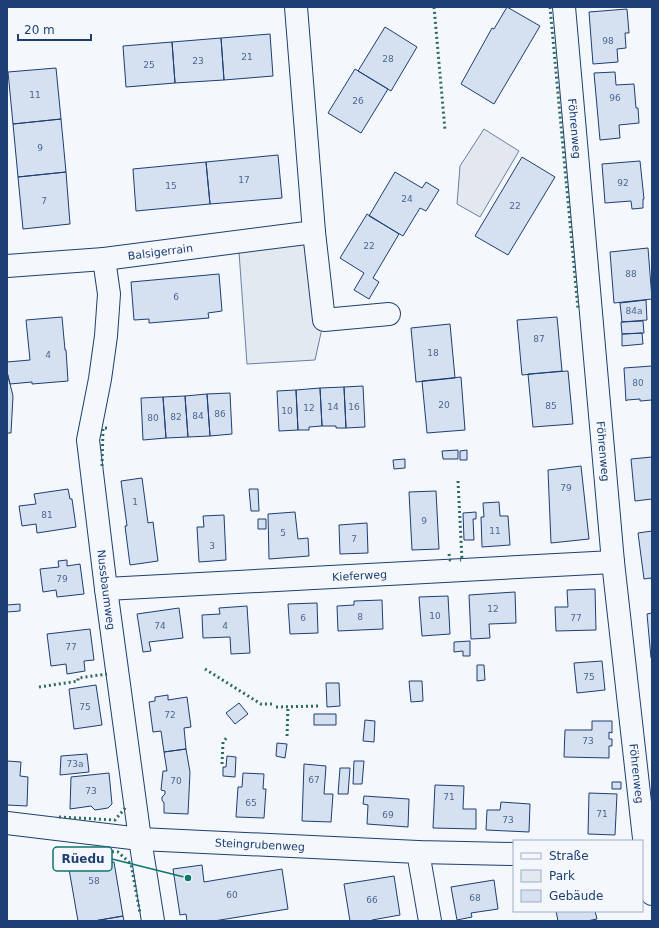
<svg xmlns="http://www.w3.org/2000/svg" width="659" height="928" viewBox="0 0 659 928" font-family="'DejaVu Sans',sans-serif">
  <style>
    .green { fill: #e3e9f0; stroke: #687fa3 }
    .parking { fill: #e3e8f0; stroke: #687fa3 }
    .building { fill: #d5e0f0; stroke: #1d3f73 }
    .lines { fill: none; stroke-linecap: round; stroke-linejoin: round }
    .street-casing { stroke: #1d3f73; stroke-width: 24 }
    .street { stroke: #f4f7fb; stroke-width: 22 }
    .hedge { stroke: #2c6c60; stroke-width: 3; stroke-dasharray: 2 3; stroke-linecap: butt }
    .labels { text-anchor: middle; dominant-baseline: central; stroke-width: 3; stroke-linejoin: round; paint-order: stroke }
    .number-label { font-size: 9px; fill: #4b6792 }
    .street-label { font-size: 11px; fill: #1d3f73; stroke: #f4f7fb }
    .leader { fill: none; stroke: #0f766e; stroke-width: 1.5 }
    .callout-dot { fill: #0f766e; stroke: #f4f7fb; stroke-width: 1.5 }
    .callout { fill: #f4f7fb; stroke: #0f766e; stroke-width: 1.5 }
    .callout-label { font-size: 12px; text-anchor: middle; font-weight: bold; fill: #1d3f73 }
  </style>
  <rect width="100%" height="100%" fill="#f4f7fb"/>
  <path class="green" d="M314 232 324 319 315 360 247 364 238 238Z"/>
  <path class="parking" d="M484 129 519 151 480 217 457 204 460 166Z"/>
  <path class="building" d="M507 7 540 26 494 104 461 84 492 28 494 29Z
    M627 9 629 33H625L626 48 617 49 618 62 593 64 589 12Z
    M385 27 417 47 391 91 358 71Z
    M270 34 273 76 224 80 221 38Z
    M221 38 224 80 175 83 172 42Z
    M172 42 175 83 126 87 123 46Z
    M56 68 61 119 13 124 8 72Z
    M355 69 388 89 361 133 328 113Z
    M615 72 616 85 634 84 636 108H638L639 123 619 125 620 138 600 140 594 73Z
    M61 119 66 172 18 177 13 124Z
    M278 155 282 198 210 204 206 162Z
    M522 157 555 177 508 255 475 236Z
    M640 161 644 199H643V208L632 209 631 201 605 203 602 164Z
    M206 162 210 204 136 211 133 169Z
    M66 172 70 224 23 229 18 177Z
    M395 172 422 188 426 182 439 190 426 211 420 208 403 236 369 216Z
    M367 214 399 234 373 278 379 282 369 299 354 290 364 273 340 258Z
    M648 248 652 299 614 303 610 252Z
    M219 274 222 311 208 313 209 318 149 323V319L134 320 131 282Z
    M646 300 647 320 622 322 620 303Z
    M62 317 65 350H66L68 381 32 384V382L10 384 7 372V362L30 360 26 320Z
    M557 317 562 371 522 375 517 320Z
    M643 321 644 333 622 334 621 322Z
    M450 324 455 378 416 382 411 328Z
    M642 333 643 344 622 346V334Z
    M652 366V400L640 401V399L627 400 626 401 624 368Z
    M568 371 573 424 533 427 528 374Z
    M7 372 13 396 11 433H7Z
    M461 377 465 430 427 433 422 381Z
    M363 386 365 427 346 428 344 387Z
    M344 387 346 428H336V426H322L320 388Z
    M320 388 322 426 309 427V430H298L296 390Z
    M296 390 298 430 279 431 277 391Z
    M230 393 232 434 210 436 207 394Z
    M207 394 210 436 188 437 185 396Z
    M185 396 188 437 166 438 163 397Z
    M163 397 166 438 143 440 141 398Z
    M458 450V459H443L442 451Z
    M467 450V460H460V451Z
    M652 457V499L635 501 631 459Z
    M405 459V468L394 469 393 460Z
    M581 466 589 539 551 543 548 470Z
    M142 478 148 523 153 522 158 561 130 565 125 526H127L121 481Z
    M68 489 70 499H72L76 527 37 533 36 524 22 526 19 506 36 504 34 494Z
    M249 489H258L259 511H251Z
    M436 491 439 549 412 550 409 492Z
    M499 502 500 516H508L510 545 482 547 481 517H484L483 503Z
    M295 512 298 539 308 538 309 556 269 559 268 514Z
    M476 512V519H473L474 540H464L463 513Z
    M224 515 226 560 199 562 197 527H204L203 516Z
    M258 519H266V529H258Z
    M367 523 368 553 340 554 339 525Z
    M652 531V582L651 578 644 579 638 533Z
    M67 560V566L80 564 84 594 57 597 56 590 43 592 40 569 59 567 58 561Z
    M595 589 596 630 556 631 555 607H568L567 590Z
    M515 592 516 623 489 624 490 638 471 639 469 595Z
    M448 596 450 634 422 636 419 597Z
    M382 600 383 629 338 631 337 606 354 605V601Z
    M317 603 318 633 290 634 288 604Z
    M20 604V611L7 612V605Z
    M247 606 250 653 231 654 230 637 203 638 202 615 220 614 219 608Z
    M179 608 183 638 149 642 151 651 143 652 137 614Z
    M652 613V658H651L647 614Z
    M90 629 94 660 84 661 85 671 67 674 66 664 51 666 47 634Z
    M470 641V656H463V651L454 652V642Z
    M602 661 605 690 577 693 574 663Z
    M477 665H484L485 680 477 681Z
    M409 681H422L423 701 411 702Z
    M326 683H339L340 706 327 707Z
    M96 685 102 725 74 729 69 689Z
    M168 695V700L187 697 191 727 184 728 186 749 164 752 161 731 153 732 149 702 155 701V697Z
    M239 703 248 714 235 724 226 713Z
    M314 714H336V725H314Z
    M365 720 375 721 374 742 363 741Z
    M592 721H612V733L609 732V739H612V746H609V758L564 757 565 730H592Z
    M277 743 287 744 285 758 276 756Z
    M186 749 190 772 188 814 164 813V803L162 800V797L165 794V791L161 790 163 771H167L164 752Z
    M87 754 89 772 60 775 61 756Z
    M227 756 236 757 235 777 223 776V767H226Z
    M7 761 21 762 20 776 28 777 27 806 7 805Z
    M354 761H364L362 784H353Z
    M304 764 326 766 324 794H333L331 822 302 821Z
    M340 768H350L348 794H338Z
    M109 773 112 804 108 808 95 810 91 806 70 809 71 777Z
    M243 773 264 774 263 789H266L264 818 236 817 238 787H242Z
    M612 782H621V789H612Z
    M435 785 464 786 463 809H476V829L433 828Z
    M589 793 617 794 615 835 588 834Z
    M364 796 409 799 408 827 367 824 368 805 363 804Z
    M501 802 530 804 529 832 486 830 487 810H500Z
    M114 862 123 916 94 921H78L69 869Z
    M202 865 204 882 282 869 288 909 214 921H187L186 914 180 915 173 869Z
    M394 876 400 915 372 920V921H350L344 884Z
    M494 880 498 909 471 913 472 917 457 920 451 887Z
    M556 911H595L597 919 587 921H558Z
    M123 916 124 921H94Z"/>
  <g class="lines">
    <g class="street-casing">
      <g id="street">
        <path id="s1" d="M564 7 613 562 646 856 652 894"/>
        <path d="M314 232 324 320 389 314"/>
        <path id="s2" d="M104 259 109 294 106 336 100 379 88 440 106 589 140 839 153 921"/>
        <path id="s3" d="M7 266 104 259 314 232 296 7"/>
        <path id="s4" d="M106 589 613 562"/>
        <path id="s5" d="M7 823 140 839 418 852 514 854"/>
        <path d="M418 852 430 921"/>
      </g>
    </g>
    <use href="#street" class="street"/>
    <path class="hedge" d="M434 7 445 130
      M550 7 578 309
      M102 466 103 428H110
      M458 481 462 560H460
      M449 554 450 560H453
      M205 669 261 704H275
      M39 687 78 681V678L107 674
      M276 707 321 706
      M287 736 288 706
      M222 764 223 742 228 736
      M59 817 115 820 126 807
      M97 851 118 852 131 864 140 913"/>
  </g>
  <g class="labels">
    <g class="number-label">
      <text x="608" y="41">98</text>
      <text x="247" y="57">21</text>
      <text x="388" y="59">28</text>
      <text x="198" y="61">23</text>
      <text x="149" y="65">25</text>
      <text x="35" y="95">11</text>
      <text x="615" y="98">96</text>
      <text x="358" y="101">26</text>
      <text x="40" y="148">9</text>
      <text x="244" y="180">17</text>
      <text x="623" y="183">92</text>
      <text x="171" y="186">15</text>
      <text x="407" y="199">24</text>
      <text x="44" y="201">7</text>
      <text x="515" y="206">22</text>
      <text x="369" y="246">22</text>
      <text x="631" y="274">88</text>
      <text x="176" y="297">6</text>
      <text x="634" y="311">84a</text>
      <text x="539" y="339">87</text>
      <text x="433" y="353">18</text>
      <text x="48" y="355">4</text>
      <text x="638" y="383">80</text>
      <text x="444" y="405">20</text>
      <text x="551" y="406">85</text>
      <text x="333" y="407">14</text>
      <text x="354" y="407">16</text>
      <text x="309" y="408">12</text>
      <text x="287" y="411">10</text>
      <text x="220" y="414">86</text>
      <text x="198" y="416">84</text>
      <text x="176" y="417">82</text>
      <text x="153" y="418">80</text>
      <text x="566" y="488">79</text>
      <text x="135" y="502">1</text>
      <text x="47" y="515">81</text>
      <text x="424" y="521">9</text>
      <text x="495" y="531">11</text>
      <text x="283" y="533">5</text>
      <text x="354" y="539">7</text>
      <text x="212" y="546">3</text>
      <text x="62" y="579">79</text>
      <text x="493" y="609">12</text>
      <text x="435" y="616">10</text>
      <text x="360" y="617">8</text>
      <text x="303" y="618">6</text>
      <text x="576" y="618">77</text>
      <text x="160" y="626">74</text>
      <text x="225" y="626">4</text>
      <text x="71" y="647">77</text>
      <text x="589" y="677">75</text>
      <text x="85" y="707">75</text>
      <text x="170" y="715">72</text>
      <text x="588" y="741">73</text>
      <text x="75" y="764">73a</text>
      <text x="314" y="780">67</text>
      <text x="176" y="781">70</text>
      <text x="91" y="791">73</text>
      <text x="449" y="797">71</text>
      <text x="251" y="803">65</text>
      <text x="602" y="814">71</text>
      <text x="388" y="815">69</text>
      <text x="508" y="820">73</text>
      <text x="94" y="881">58</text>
      <text x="232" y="895">60</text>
      <text x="475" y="898">68</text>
      <text x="372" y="900">66</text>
    </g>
    <g class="street-label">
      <text stroke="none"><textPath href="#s1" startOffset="122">Föhrenweg</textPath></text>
      <text stroke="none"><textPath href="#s3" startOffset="154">Balsigerrain</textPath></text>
      <text stroke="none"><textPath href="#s1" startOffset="446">Föhrenweg</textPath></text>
      <text stroke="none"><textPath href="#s4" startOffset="254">Kieferweg</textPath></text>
      <text stroke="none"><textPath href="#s2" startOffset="334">Nussbaumweg</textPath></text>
      <text stroke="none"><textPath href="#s1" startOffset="770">Föhrenweg</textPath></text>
      <text stroke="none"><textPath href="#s5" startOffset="254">Steingrubenweg</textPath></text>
    </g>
  </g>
  <path class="leader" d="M188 878L112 859"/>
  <circle class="callout-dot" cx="188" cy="878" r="4"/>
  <rect class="callout" x="53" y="847" width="59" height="24" rx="4"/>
  <g class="callout-label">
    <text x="83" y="863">Rüedu</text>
  </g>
  <rect width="659" height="928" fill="none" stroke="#1d3f73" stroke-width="16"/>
  <rect x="513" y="840" width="130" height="72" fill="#f4f7fb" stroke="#9eadc5"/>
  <rect x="521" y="853" width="20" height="6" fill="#f4f7fb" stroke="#9eadc5"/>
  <text x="549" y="860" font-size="12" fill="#1d3f73">Straße</text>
  <rect x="521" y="870" width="20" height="12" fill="#e3e9f0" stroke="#9eadc5"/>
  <text x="549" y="880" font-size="12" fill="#1d3f73">Park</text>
  <rect x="521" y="890" width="20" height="12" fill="#d5e0f0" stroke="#9eadc5"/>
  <text x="549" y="900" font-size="12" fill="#1d3f73">Gebäude</text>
  <path d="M18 34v6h73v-6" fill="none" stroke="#1d3f73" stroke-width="2"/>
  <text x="24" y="34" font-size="12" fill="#1d3f73" stroke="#f4f7fb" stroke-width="3" paint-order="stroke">20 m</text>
</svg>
